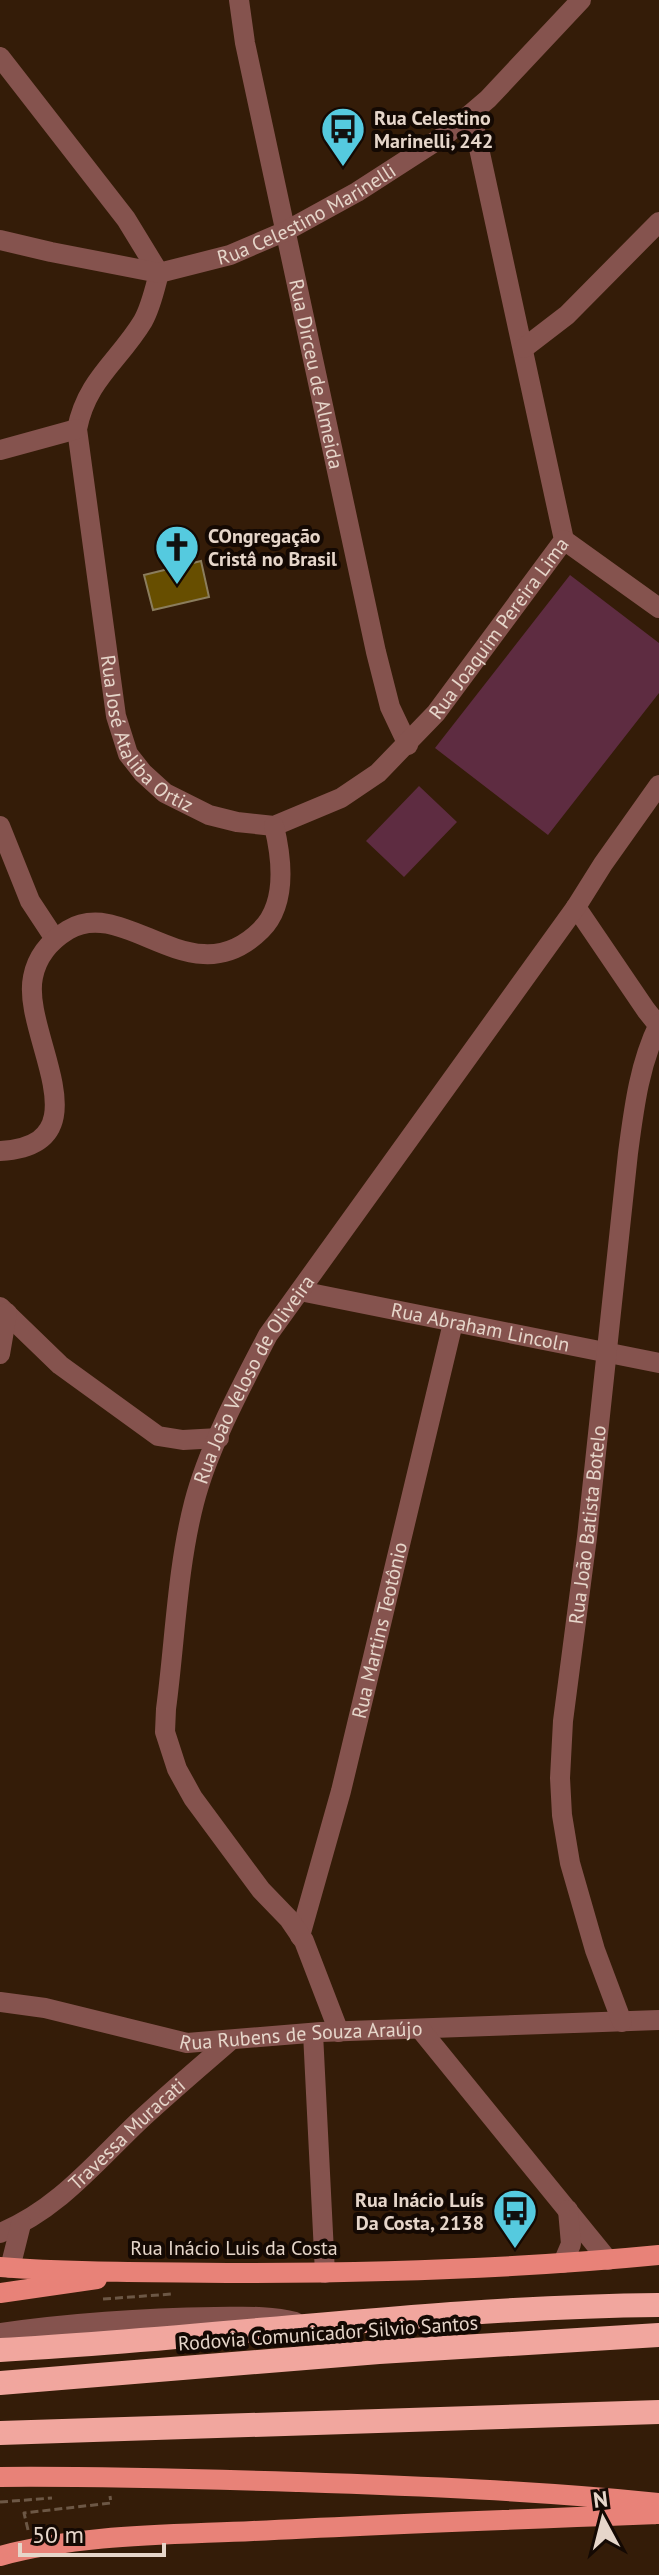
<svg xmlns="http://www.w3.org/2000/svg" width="659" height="2575" viewBox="0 0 659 2575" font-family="'PT Sans',sans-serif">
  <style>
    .green { fill: #5e2c41 }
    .building { fill: #674e00; stroke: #8b7d5d; stroke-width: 2 }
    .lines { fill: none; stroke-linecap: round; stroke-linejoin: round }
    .path { stroke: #6c5745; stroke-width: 3; stroke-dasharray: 8 4; stroke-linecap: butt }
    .minor { stroke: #85534e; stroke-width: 20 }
    .major { stroke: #e88278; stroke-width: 20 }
    .highway { stroke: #f1a69e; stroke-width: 24 }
    .labels { text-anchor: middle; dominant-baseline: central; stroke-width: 8; stroke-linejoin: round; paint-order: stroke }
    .poi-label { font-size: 20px; font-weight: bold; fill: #e6d6ca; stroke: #140903; text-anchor: start }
    .street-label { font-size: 20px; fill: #e6d6ca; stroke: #140903 }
  </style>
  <rect width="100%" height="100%" fill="#341c08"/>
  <path class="green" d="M570 575 659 643V693L548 835 435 748Z
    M419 786 457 822 404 877 366 841Z"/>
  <path class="building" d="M201 561 209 597 153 610 144 575Z"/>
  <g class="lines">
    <path class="path" d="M103 2299 172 2294
      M0 2502 52 2498
      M28 2530 24 2513 111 2503 110 2496"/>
    <g class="minor">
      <path id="s1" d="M239 0 245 43 376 652 390 707 408 745"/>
      <path id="s2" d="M0 57 126 219 159 273C155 288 151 307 143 321 119 361 87 379 77 429L116 716 128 754 143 773 165 793 209 815 237 822 274 826 341 798 378 773 436 713 564 540 472 116"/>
      <path id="s3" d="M0 240 51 252 159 273 230 255 286 231 357 192 447 134 488 99 581 0"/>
      <path d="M524 348 567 315 659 222"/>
      <path d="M0 450 77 429"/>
      <path d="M564 540 659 608"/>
      <path d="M0 826 30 901 55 939"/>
      <path d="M576 907 646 1010 658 1025"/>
      <path d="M0 1151C108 1145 21 1034 33 977 37 956 50 941 68 930 126 895 192 999 261 930 287 904 282 859 274 826"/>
      <path id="s4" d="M300 1291 659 1363"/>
      <path d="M0 1307 60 1365 158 1436 183 1440 219 1438"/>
      <path d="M0 1354 7 1313"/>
      <path id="s5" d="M300 1936 341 1791 453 1323"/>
      <path id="s6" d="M0 2002 45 2008 187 2043 321 2032 659 2020"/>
      <path id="s7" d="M622 2022 595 1950 570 1863 562 1815 560 1778 563 1721 587 1537 628 1153C634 1108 639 1065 659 1024"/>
      <path d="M420 2029 608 2260"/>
      <path id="s8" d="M339 2032 304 1941 289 1919 261 1890 193 1798 177 1769 165 1732 166 1709C175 1642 177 1569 194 1503 208 1448 242 1385 268 1335L576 907 603 864 659 785"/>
      <path d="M313 2033 325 2273"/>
      <path id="s9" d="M0 2233C57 2210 95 2163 138 2122 168 2094 200 2067 231 2040"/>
      <path d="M563 2263 571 2244 568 2210"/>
      <path d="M10 2268 21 2224"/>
      <path d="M0 2333C71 2323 143 2318 215 2317 242 2317 269 2315 295 2322"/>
    </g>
    <path class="major" d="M0 2267C77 2273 155 2272 232 2273 374 2273 517 2269 659 2255
      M0 2293 97 2279
      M0 2477C100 2476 199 2479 299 2482 419 2486 540 2491 659 2503
      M0 2556C81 2534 169 2535 253 2531 388 2524 524 2519 659 2514"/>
    <path class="highway" d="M0 2350C220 2338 439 2307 659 2305
      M0 2383 379 2352 659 2335
      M0 2433 659 2412"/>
  </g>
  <defs>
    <g id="bus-pin" transform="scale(2.3)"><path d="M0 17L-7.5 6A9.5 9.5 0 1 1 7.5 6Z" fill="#55cadf" stroke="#140903"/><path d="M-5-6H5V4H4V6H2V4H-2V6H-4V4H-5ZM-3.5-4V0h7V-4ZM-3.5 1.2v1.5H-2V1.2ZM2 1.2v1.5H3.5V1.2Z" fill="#111"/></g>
    <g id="church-pin" transform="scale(2.3)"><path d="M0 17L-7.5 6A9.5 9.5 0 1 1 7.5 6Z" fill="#55cadf" stroke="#140903"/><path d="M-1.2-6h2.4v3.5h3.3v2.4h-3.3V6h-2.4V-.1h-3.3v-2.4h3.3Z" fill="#111"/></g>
  </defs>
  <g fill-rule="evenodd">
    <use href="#bus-pin" x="343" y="129"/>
    <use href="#church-pin" x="177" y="547"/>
    <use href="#bus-pin" x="515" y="2211"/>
  </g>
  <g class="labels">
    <g class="poi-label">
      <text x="374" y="118">Rua Celestino<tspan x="374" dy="23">Marinelli, 242</tspan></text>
      <text x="208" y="536">COngregação<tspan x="208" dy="23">Cristâ no Brasil</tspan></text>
      <text x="484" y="2200" text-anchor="end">Rua Inácio Luís<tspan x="484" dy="23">Da Costa, 2138</tspan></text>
    </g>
    <g class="street-label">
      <text stroke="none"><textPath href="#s3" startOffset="322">Rua Celestino Marinelli</textPath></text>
      <text stroke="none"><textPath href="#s1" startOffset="382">Rua Dirceu de Almeida</textPath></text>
      <text stroke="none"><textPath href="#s2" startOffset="1252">Rua Joaquim Pereira Lima</textPath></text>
      <text stroke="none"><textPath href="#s2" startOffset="768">Rua José Ataliba Ortiz</textPath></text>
      <text stroke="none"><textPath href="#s4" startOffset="184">Rua Abraham Lincoln</textPath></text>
      <text stroke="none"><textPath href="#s8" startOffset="720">Rua João Veloso de Oliveira</textPath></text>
      <text stroke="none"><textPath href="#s7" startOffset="508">Rua João Batista Botelo</textPath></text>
      <text stroke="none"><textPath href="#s5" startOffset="316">Rua Martins Teotônio</textPath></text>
      <text stroke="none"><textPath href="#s6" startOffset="306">Rua Rubens de Souza Araújo</textPath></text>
      <text stroke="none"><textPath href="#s9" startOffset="162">Travessa Muracati</textPath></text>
      <text x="234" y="2248">Rua Inácio Luis da Costa</text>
      <text transform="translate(328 2333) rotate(-4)">Rodovia Comunicador Silvio Santos</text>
    </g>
  </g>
  <g transform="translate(603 2519) rotate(353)" stroke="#140903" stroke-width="6" paint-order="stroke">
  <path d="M0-6L14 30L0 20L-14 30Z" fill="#e6d6ca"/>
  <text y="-12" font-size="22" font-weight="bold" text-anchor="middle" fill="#e6d6ca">N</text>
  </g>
  <path d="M20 2543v12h144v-12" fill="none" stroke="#e6d6ca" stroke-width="4"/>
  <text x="32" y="2543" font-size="24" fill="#e6d6ca" stroke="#140903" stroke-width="6" paint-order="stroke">50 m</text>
</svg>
